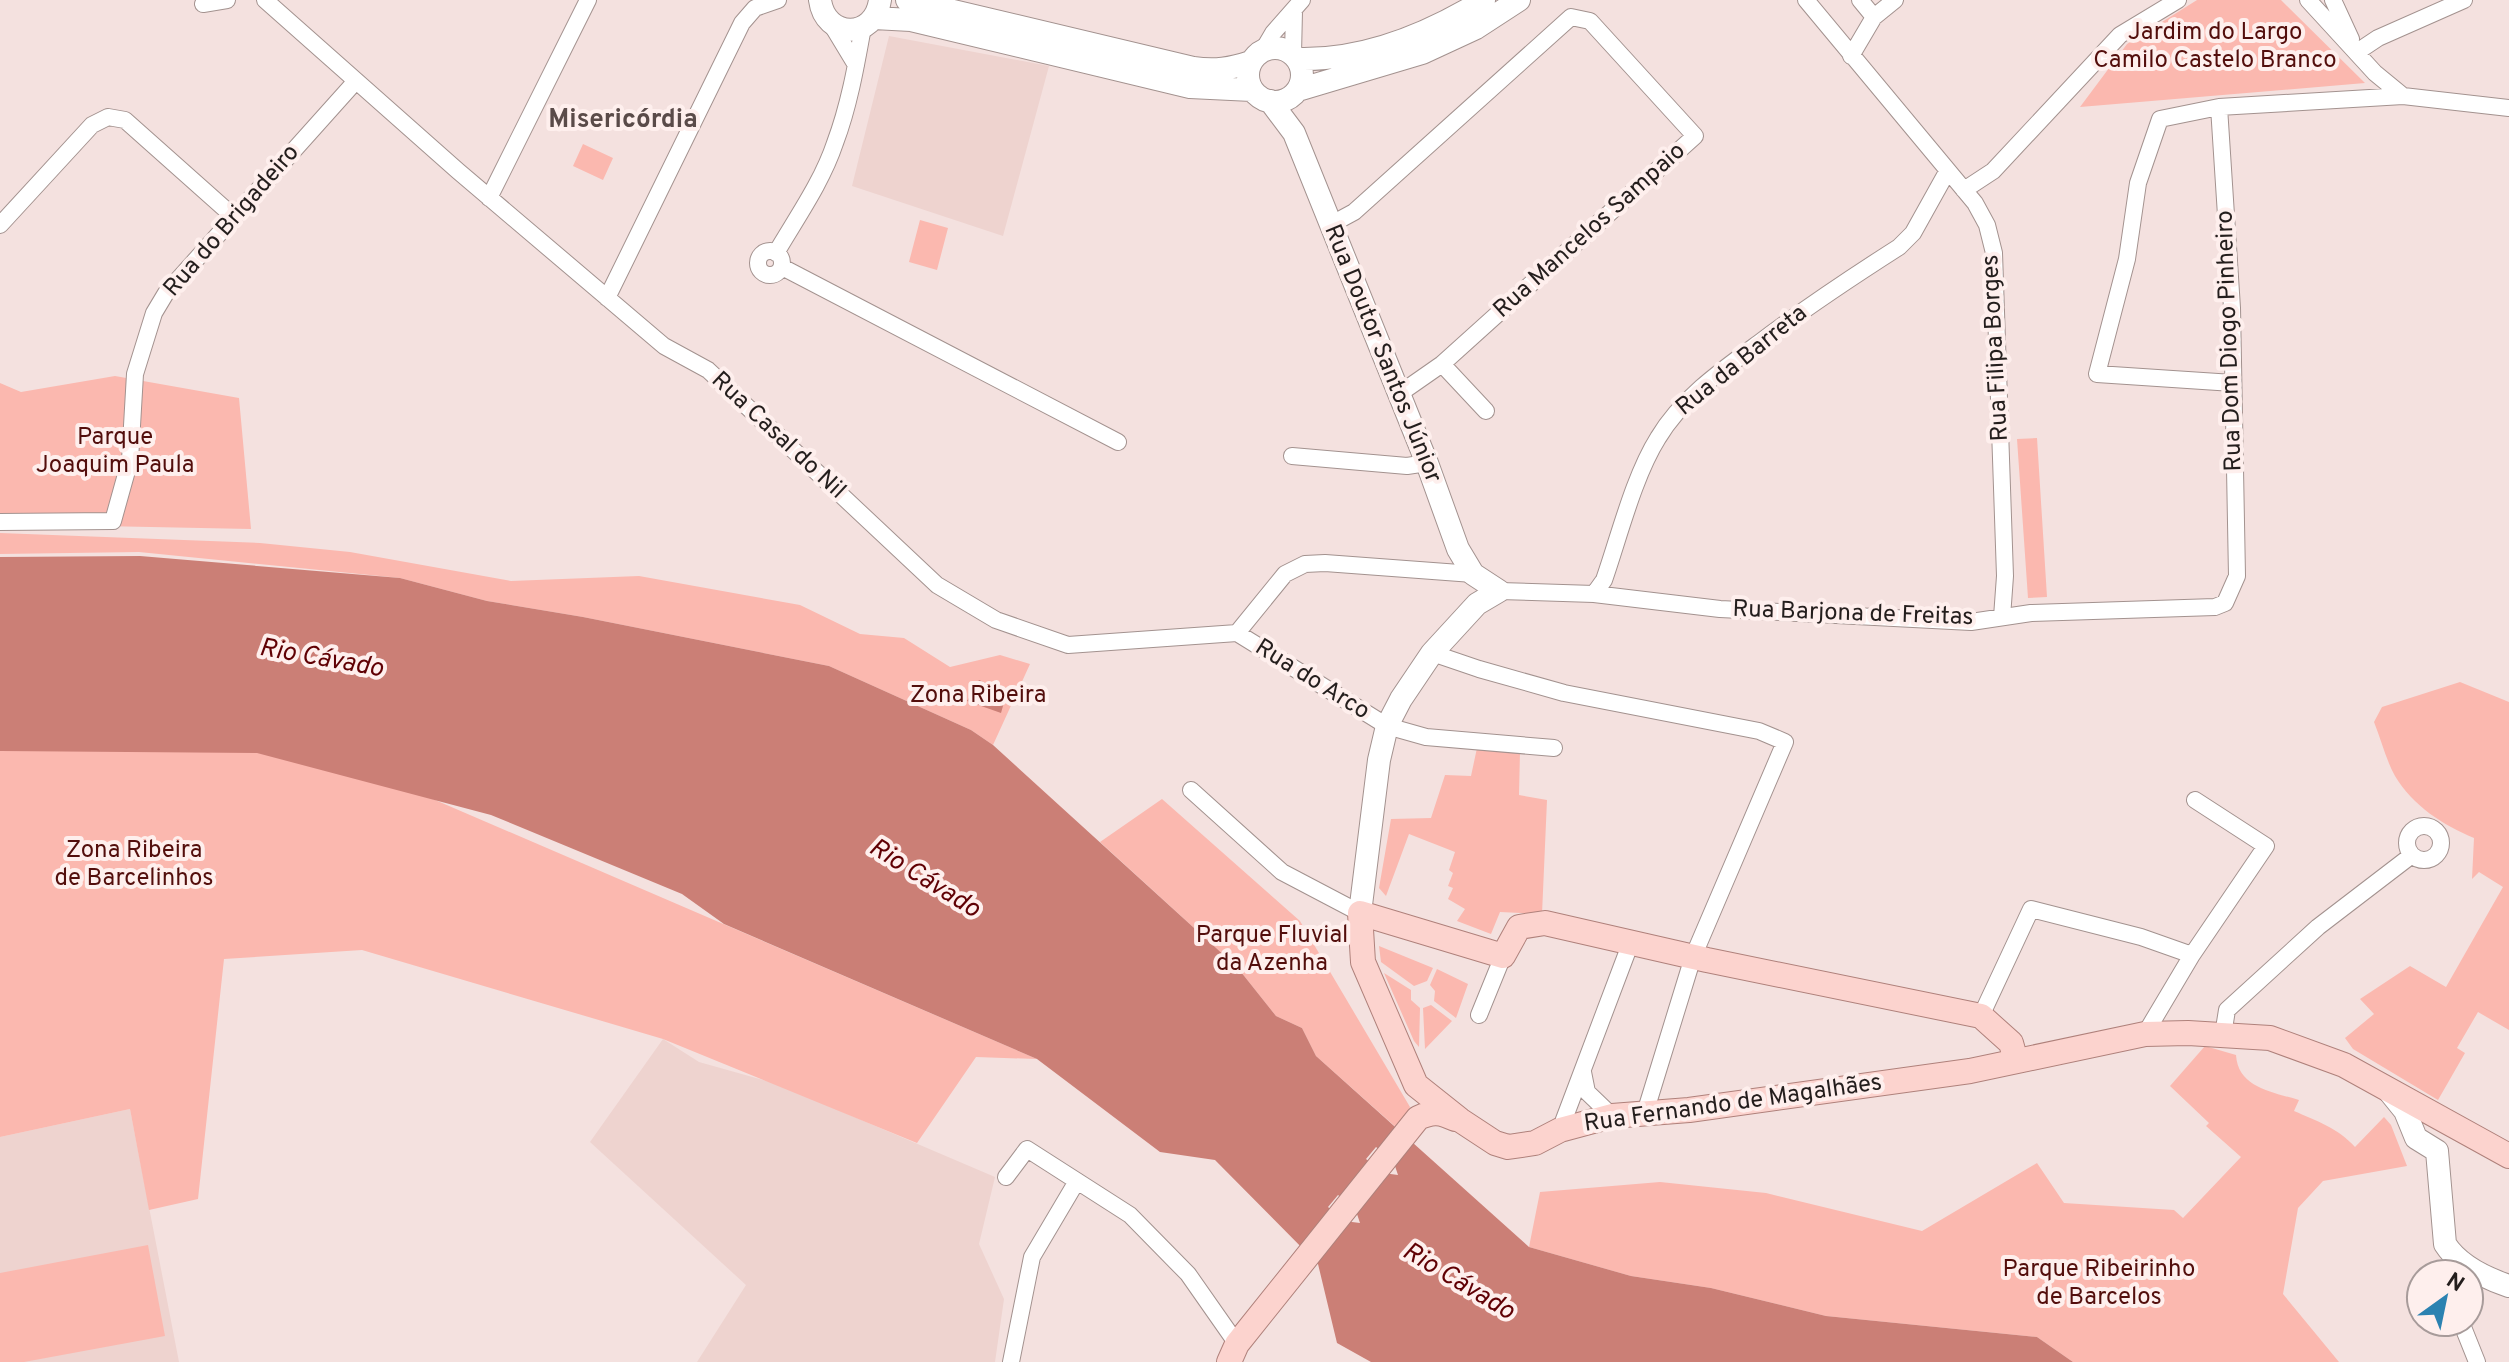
<svg xmlns="http://www.w3.org/2000/svg" width="2509" height="1362" viewBox="0 0 2509 1362" font-family="Overpass,sans-serif">
  <style>
    .built { fill: #eed3cf }
    .green { fill: #fbb8af }
    .water { fill: #cb7f76; fill-rule: evenodd }
    .lines { fill: none; stroke-linecap: round; stroke-linejoin: round }
    .street-casing { stroke: #a3928f; stroke-width: 18 }
    .secondary-casing { stroke: #a3928f; stroke-width: 24 }
    .primary-casing { stroke: #af817b; stroke-width: 26 }
    .street { stroke: #fff; stroke-width: 16 }
    .secondary { stroke: #fff; stroke-width: 22 }
    .primary { stroke: #fcd3ce; stroke-width: 24 }
    .labels { text-anchor: middle; dominant-baseline: central; stroke-width: 8; stroke-linejoin: round; paint-order: stroke }
    .park-label { font-size: 24px; fill: #530e0c; stroke: #feefed }
    .street-label { font-size: 24px; fill: #241e1d; stroke: #feefed }
    .neighbourhood-label { font-size: 26px; font-weight: bold; fill: #5a4b49; stroke: #feefed }
    .water-label { font-size: 26px; font-style: italic; fill: #600004; stroke: #feefed }
  </style>
  <rect width="100%" height="100%" fill="#f4e1df"/>
  <path class="built" d="M889 36 1049 66 1003 236 852 186Z
    M663 1039 699 1062 777 1084 995 1177 979 1244 1004 1299 995 1362H697L746 1285 590 1142Z
    M130 1109 179 1362H0V1137Z"/>
  <path class="green" d="M2197 0H2281L2365 83 2080 107 2127 44Z
    M583 144 613 158 603 180 573 166Z
    M920 220 948 228 937 270 909 262Z
    M115 376 239 398 251 529 0 524V383L21 392Z
    M2037 438 2047 597 2028 598 2017 439Z
    M0 533 260 543 350 552 511 581 639 576 800 605 860 634 904 638 950 667 1000 655 1030 664 993 745 971 730 829 666 583 617 487 601 400 578 139 552 0 554Z
    M2460 682 2509 702V1030L2478 1012 2457 1048 2465 1053 2438 1100 2353 1049 2345 1038 2374 1014 2360 999 2410 966 2446 987 2503 887 2479 872 2472 879 2474 838C2443 825 2413 806 2395 776 2386 760 2381 739 2374 722L2382 707Z
    M254 722 1037 1059 976 1057 917 1143 663 1039 362 950 224 959 198 1199 149 1210 130 1109 0 1137V745Z
    M1477 748 1520 752 1519 795 1547 800 1542 914 1500 912 1491 934 1457 921 1465 909 1448 899 1453 888 1448 886 1453 873 1449 870 1455 852 1409 834 1386 896 1379 888 1391 819 1431 818 1445 775 1471 776Z
    M1162 799 1300 921 1410 1107 1398 1129 1316 1056 1302 1028 1276 1016 1237 967 1100 842Z
    M1379 946 1433 968 1427 981 1414 986 1381 962Z
    M1437 969 1468 984 1456 1018 1434 1001 1435 991 1430 985Z
    M1384 973 1411 990V1000L1420 1008 1419 1047 1414 1041Z
    M1431 1005 1452 1021 1425 1049 1423 1008Z
    M2205 1046 2236 1055C2238 1088 2273 1092 2299 1100L2294 1111C2317 1121 2338 1128 2355 1147L2384 1117 2391 1125 2407 1166 2323 1181 2298 1208 2283 1294 2339 1362H2073L2037 1337 1826 1316 1711 1288 1631 1276 1529 1247 1540 1192 1660 1182 1766 1193 1922 1231 2037 1163 2064 1203 2174 1210 2183 1218 2241 1157 2206 1126 2209 1123 2170 1086Z
    M148 1245 165 1336 24 1362H0V1273Z"/>
  <path class="water" d="M140 556 400 578 487 601 583 617 829 666 971 730 993 745 1237 967 1276 1016 1302 1028 1316 1056 1529 1247 1631 1276 1711 1288 1826 1316 2037 1337 2073 1362H1371L1337 1343 1318 1264 1215 1160 1160 1152 1037 1059 724 924 682 894 491 815 257 753 0 751V557ZM1376 1147 1393 1160 1398 1175 1383 1173 1366 1159ZM1338 1195 1355 1208 1360 1223 1344 1221 1328 1207Z
    M979 680 1007 692 1001 713 967 701Z"/>
  <g class="lines">
    <g class="street-casing">
      <path id="street" d="M265 0 458 171 664 346 708 370 937 585 996 620 1068 645 1237 633
        M1806 0 1975 203 1987 225 1994 253 2005 576 2002 617
        M1860 0 1874 17
        M2308 0 2375 73 2403 96
        M2333 0 2351 39
        M203 4 227 0
        M830 22 856 65
        M1263 50 1273 33 1302 0
        M2357 52 2378 38 2464 0
        M1293 54 1294 11
        M1851 56 1874 17 1895 0
        M1964 190 1993 171 2120 35 2178 0
        M489 198 588 0
        M0 225 92 125 108 117 125 120 234 217
        M1330 225 1354 212 1571 17 1590 21 1695 136 1442 364 1399 394
        M758 263a12 12 0 1 1 24 0a12 12 0 1 1-24 0Z
        M776 253C797 217 822 182 835 143 849 106 856 66 863 27
        M782 267 1118 442
        M607 298 742 23 755 8 778 0
        M1442 364 1486 411
        M2233 383 2097 374 2127 259 2138 183 2160 119 2219 107 2403 96 2509 108
        M1292 456 1407 466 1427 463
        M0 522 113 521 130 460 135 374 154 313 166 293 355 82
        M1499 591 1594 594 1720 609 1971 622 2031 613 2215 607 2225 603 2237 576 2232 308 2219 107
        M1594 594 1604 580C1619 537 1634 476 1658 438 1682 398 1722 370 1759 343 1804 309 1852 277 1899 247L1913 233 1947 172
        M1237 633 1387 726 1426 737 1554 748
        M1237 633 1285 574 1305 564 1325 563 1473 574
        M1432 653 1479 669 1564 693 1759 731 1785 742 1693 957 1645 1113
        M1191 790 1282 872 1360 913
        M2407 843a17 17 0 1 1 34 0a17 17 0 1 1-34 0Z
        M1479 1015 1503 956
        M1981 1016 2031 909 2141 937 2192 955
        M2145 1034 2192 955 2266 846 2195 800
        M2223 1035 2227 1010 2318 927 2412 855
        M1583 1072 1587 1092 1612 1116
        M1560 1130 1631 942
        M1006 1177 1027 1149 1130 1215 1188 1274 1237 1344
        M2450 1274 2453 1257
        M2461 1322 2477 1362
        M1011 1362 1032 1257 1077 1181"/>
    </g>
    <g class="secondary-casing">
      <path id="secondary" d="M820 0C825 39 875 40 880 0
        M907 0 1193 68C1215 71 1230 69 1251 62
        M874 18 911 20 1190 87 1252 90
        M1248 75a27 27 0 1 1 54 0a27 27 0 1 1-54 0Z
        M1297 59C1364 61 1427 35 1484 0
        M1298 90 1422 53 1476 28 1519 0
        M1270 101 1294 133 1427 463 1458 549 1473 574 1499 591 1477 604 1432 653 1401 699 1387 726 1379 760 1360 913
        M2388 1090 2405 1111 2416 1138 2437 1151
        M2437 1151 2445 1244C2459 1266 2485 1278 2509 1286"/>
    </g>
    <g class="primary-casing">
      <path id="primary" d="M2016 1061 2011 1043 1981 1016 1707 960 1545 923 1519 927 1503 956 1360 913 1363 962 1416 1085 1460 1120 1495 1143 1508 1147 1535 1143 1560 1130 1612 1116 1689 1110 1970 1071 2145 1034 2188 1033 2270 1038 2344 1065 2509 1156
        M1229 1362 1237 1344 1418 1118C1433 1111 1440 1112 1455 1119"/>
    </g>
    <use href="#street" class="street"/>
    <use href="#secondary" class="secondary"/>
    <use href="#primary" class="primary"/>
  </g>
  <g class="labels">
    <g class="park-label">
      <text x="2215" y="33">Jardim do Largo<tspan x="2215" dy="28">Camilo Castelo Branco</tspan></text>
      <text x="115" y="438">Parque<tspan x="115" dy="28">Joaquim Paula</tspan></text>
      <text x="978" y="696">Zona Ribeira</text>
      <text x="134" y="851">Zona Ribeira<tspan x="134" dy="28">de Barcelinhos</tspan></text>
      <text x="1272" y="936">Parque Fluvial<tspan x="1272" dy="28">da Azenha</tspan></text>
      <text x="2099" y="1270">Parque Ribeirinho<tspan x="2099" dy="28">de Barcelos</tspan></text>
    </g>
    <g class="street-label">
      <text transform="translate(232 221) rotate(-49)">Rua do Brigadeiro</text>
      <text transform="translate(1590 231) rotate(-42)">Rua Mancelos Sampaio</text>
      <text transform="translate(2230 341) rotate(-92)">Rua Dom Diogo Pinheiro</text>
      <text transform="translate(1996 348) rotate(-93)">Rua Filipa Borges</text>
      <text transform="translate(1382 354) rotate(68)">Rua Doutor Santos Júnior</text>
      <text transform="translate(1742 361) rotate(-39)">Rua da Barreta</text>
      <text transform="translate(778 436) rotate(43)">Rua Casal do Nil</text>
      <text transform="translate(1853 614) rotate(2)">Rua Barjona de Freitas</text>
      <text transform="translate(1312 680) rotate(32)">Rua do Arco</text>
      <text transform="translate(1733 1104) rotate(-8)">Rua Fernando de Magalhães</text>
    </g>
    <g class="neighbourhood-label">
      <text x="623" y="120">Misericórdia</text>
    </g>
    <g class="water-label">
      <text transform="translate(321 659) rotate(10)">Rio Cávado</text>
      <text transform="translate(924 879) rotate(32)">Rio Cávado</text>
      <text transform="translate(1458 1282) rotate(31)">Rio Cávado</text>
    </g>
  </g>
  <g transform="translate(2445 1298) rotate(33)"><circle r="38" fill="#feefed" stroke="#a79b9a" stroke-width="2"/>
  <path d="M0-6L14 30L0 20L-14 30Z" fill="#2b82b1"/>
  <text y="-12" font-size="22" font-weight="bold" text-anchor="middle" fill="#241e1d">N</text>
  </g>
</svg>
